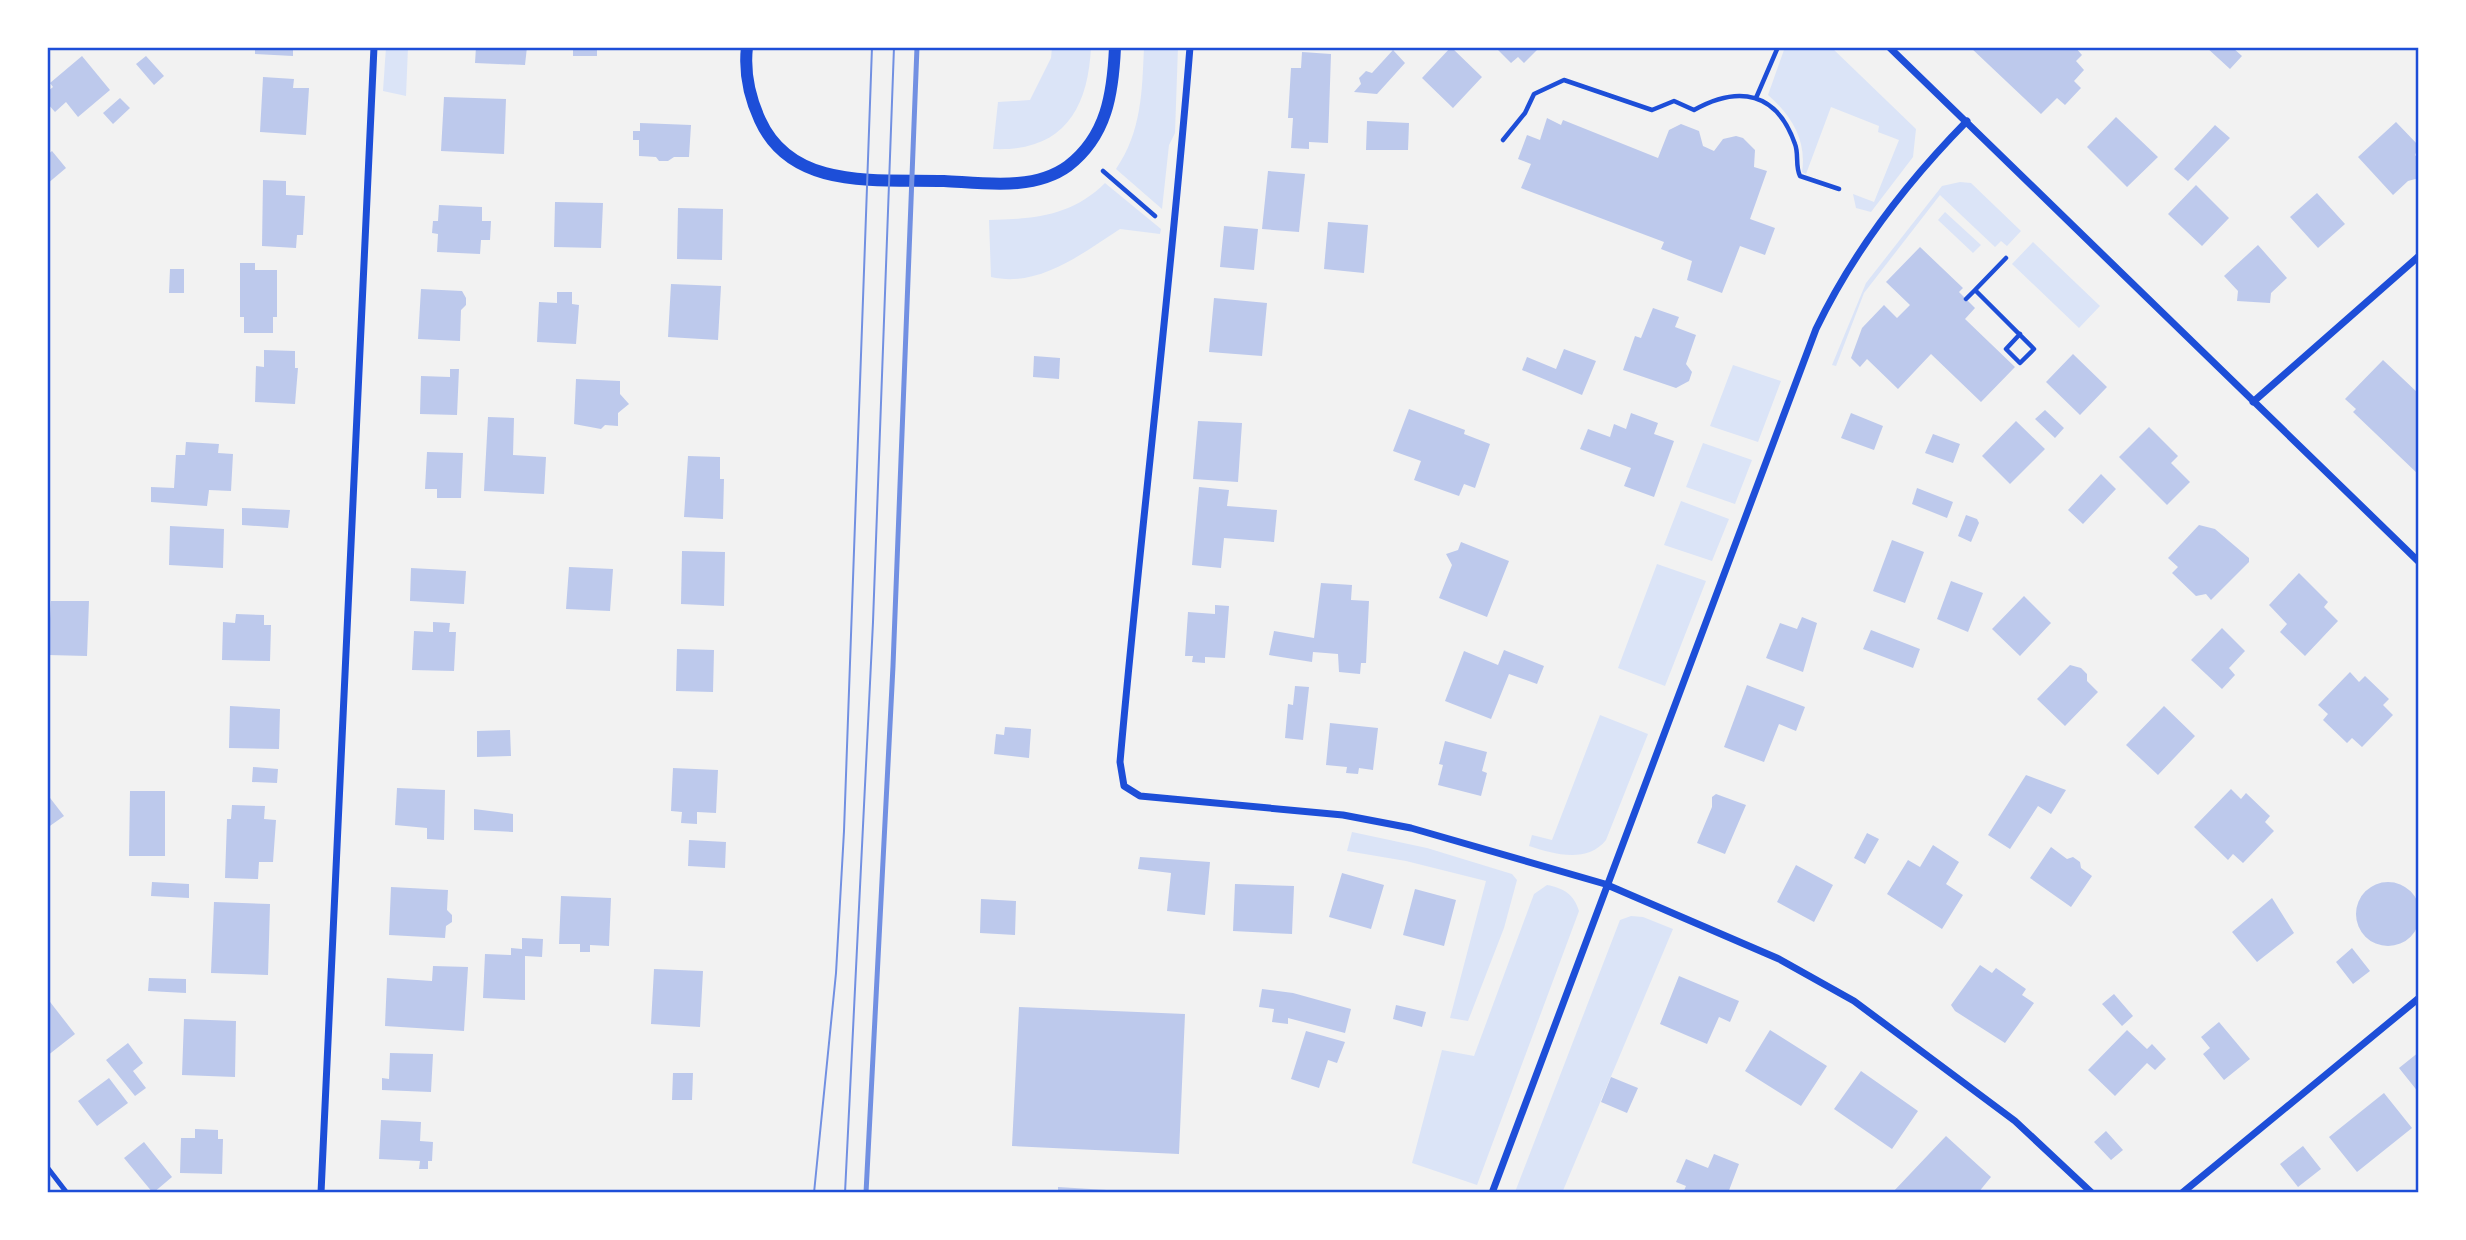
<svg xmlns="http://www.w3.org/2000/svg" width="2466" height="1240" viewBox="0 0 2466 1240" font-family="Georgia,serif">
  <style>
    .green { fill: #dbe4f7 }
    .building { fill: #bdc9ec }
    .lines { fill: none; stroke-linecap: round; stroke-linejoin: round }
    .path { stroke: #1d4ed8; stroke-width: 4.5 }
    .service { stroke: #1d4ed8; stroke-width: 5 }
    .minor { stroke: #1d4ed8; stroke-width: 7 }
    .tertiary { stroke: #1d4ed8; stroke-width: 12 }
    .tram { stroke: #7290e2; stroke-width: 2 }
    .rail { stroke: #7290e2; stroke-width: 5 }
    .neatline { fill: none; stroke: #1d4ed8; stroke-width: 2.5 }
  </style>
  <rect width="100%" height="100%" fill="#f2f2f2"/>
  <path class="green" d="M386 47H408L406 96 383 91Z
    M1052 47H1091C1088 111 1062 152 993 149L998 102 1030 100 1051 58Z
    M1144 47H1178L1175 133 1169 145 1162 209 1116 169C1142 131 1142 91 1144 47Z
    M1785 47H1831L1916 129 1913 157 1871 212 1856 208 1853 194 1874 202 1899 140 1878 132 1879 126 1831 107 1806 174 1802 172C1807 140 1791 115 1768 95Z
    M1960 182 1971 183 2021 231 2007 246 2001 241 1995 247 1940 195 1864 293 1836 366 1832 365 1866 283 1942 186Z
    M1105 183 1161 229 1160 234 1120 229C1081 254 1039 288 991 277L989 220C1034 219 1072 216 1105 183Z
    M1945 212 1981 245 1973 253 1938 220Z
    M2033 242 2100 306 2079 328 2012 264Z
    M1733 365 1781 381 1758 442 1710 426Z
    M1703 443 1752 460 1735 504 1686 487Z
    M1681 501 1729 519 1712 561 1664 545Z
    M1657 564 1706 581 1665 686 1618 668Z
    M1600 715 1648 734 1606 840C1587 864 1553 854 1529 846L1532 835 1552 840Z
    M1352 832 1427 848 1512 874 1517 880 1504 928 1468 1021 1450 1018 1486 881 1406 861 1347 851Z
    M1547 885C1563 888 1574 894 1579 911L1477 1185 1412 1163 1442 1050 1474 1056 1534 894Z
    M1631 916 1643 917 1673 929 1562 1193 1515 1192 1620 920Z"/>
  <path class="building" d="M255 47H293V56L255 54Z
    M476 47H527L525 65 475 63Z
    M573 47H597V56H573Z
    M1451 47 1482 77 1453 108 1422 78Z
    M1495 47H1540L1524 63 1518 57 1511 63Z
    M1970 47H2075L2082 55 2076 61 2084 70 2074 81 2081 88 2065 105 2057 98 2041 114Z
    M2206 47H2232L2242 56 2230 69Z
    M1393 50 1405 63 1377 94 1354 92 1361 84 1359 78 1366 71 1372 73Z
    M1302 52 1331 54 1328 143 1309 142V149L1291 148 1293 118H1288L1291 68H1301Z
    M82 56 110 90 78 117 66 102 55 112 47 103V92L53 87 50 83Z
    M146 56 164 76 154 85 136 64Z
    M263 77 294 79 293 88H309L306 135 260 132Z
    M444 97 506 99 504 154 441 151Z
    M120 98 130 108 113 124 103 113Z
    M2116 117 2158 157 2127 187 2087 147Z
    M1547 118 1561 125 1563 120 1658 158 1669 130 1681 124 1699 131 1703 146 1714 151 1723 139 1736 136 1743 138 1755 150 1754 167 1767 171 1750 219 1775 228 1765 255 1740 246 1722 293 1687 280 1692 261 1661 249 1664 242 1521 188 1531 164 1518 159 1527 135 1540 140Z
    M1367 121 1409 123 1408 150H1366Z
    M2396 122 2419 146 2415 155 2419 160V178L2408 181 2393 195 2358 157Z
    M640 123 691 125 689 157H674L668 161H659L656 157 639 156V140H633V131H640Z
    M2215 125 2230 138 2188 181 2174 169Z
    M52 151 66 168 47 184V155Z
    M1268 171 1305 174 1299 232 1262 229Z
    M263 180 286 181V195L305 196 303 235H297L296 248 262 246Z
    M2196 185 2229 218 2202 246 2168 214Z
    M2317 193 2345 224 2318 248 2290 217Z
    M555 202 603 203 601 248 554 247Z
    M439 205 482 207V221H491L490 240H481L480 254 437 252 438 234 432 233 433 221H438Z
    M678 208 723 209 722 260 677 259Z
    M1328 222 1368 225 1364 273 1324 269Z
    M1224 226 1258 229 1254 270 1220 267Z
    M2258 245 2287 278 2271 293 2270 303 2237 301 2238 291 2224 276Z
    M1920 247 1963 288 1959 292 1975 308 1965 319 2015 367 1981 402 1931 354 1898 389 1867 359 1860 367 1851 358 1862 328 1884 305 1897 318 1910 305 1886 282Z
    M240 263H255V270H277V317H273V333H244V317H240Z
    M170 269H184V293H169Z
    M671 284 721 286 718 340 668 337Z
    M421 289 462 291 466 298V305L461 310 460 341 418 339Z
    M557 292H572V304L579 305 576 344 537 342 539 302 557 303Z
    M1214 298 1267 303 1262 356 1209 352Z
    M1653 308 1679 317 1675 327 1696 335 1686 364 1692 372 1689 381 1676 388 1623 370 1635 336 1641 338Z
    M1564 349 1596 361 1582 395 1522 370 1527 357 1556 369Z
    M264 350 295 351V368H298L295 404 255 402 256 366 264 367Z
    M2073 354 2107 387 2080 415 2046 382Z
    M1034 356 1060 358 1059 379 1033 377Z
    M2383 360 2419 394V475L2353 412 2356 409 2345 399Z
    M450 369H459L457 415 420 414 421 376 450 377Z
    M576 379 620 381V394L629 404 618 413V426L605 425 601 429 574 424Z
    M1409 409 1465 430 1464 434 1490 444 1475 488 1464 484 1459 496 1414 480 1421 461 1393 451Z
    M2045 410 2064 428 2055 438 2035 419Z
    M1631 413 1658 423 1654 434 1674 441 1654 497 1624 486 1631 468 1580 449 1588 429 1610 437 1614 424 1626 429Z
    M1851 413 1883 426 1874 450 1841 438Z
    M488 417 514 418 513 455 546 457 544 494 484 491Z
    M1198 421 1242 423 1238 482 1193 479Z
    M2016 421 2045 449 2010 484 1982 456Z
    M2149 427 2178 456 2171 463 2190 482 2167 505 2119 457Z
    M1933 434 1960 444 1953 463 1925 453Z
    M186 442 219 444 218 453 233 454 231 491 209 490 207 506 151 502V487L174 488 176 455H185Z
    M427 452 463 453 461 498H437V489H425Z
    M688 456 720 457V479H724L723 519 684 517Z
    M2101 474 2116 489 2083 524 2068 510Z
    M1199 487 1229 490 1227 506 1277 510 1274 542 1224 538 1221 568 1192 565Z
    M1917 488 1953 502 1947 518 1912 504Z
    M242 508 290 510 288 528 242 525Z
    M1966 515 1977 519 1979 523 1971 542 1958 536Z
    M2199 525 2215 529 2249 558V562L2211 600 2206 594 2196 596 2172 573 2178 567 2168 558Z
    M170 526 224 529 223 568 169 565Z
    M1892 540 1924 552 1905 603 1873 591Z
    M1461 542 1509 561 1487 617 1439 598 1452 565 1446 554 1458 550Z
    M682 551 725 552 724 606 681 604Z
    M569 567 613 569 610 611 566 609Z
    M411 568 466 571 464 604 410 601Z
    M2299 573 2328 602 2324 607 2338 621 2305 656 2280 632 2287 624 2269 605Z
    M1951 581 1983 593 1968 632 1937 619Z
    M1321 583 1352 585 1351 600 1369 601 1366 663H1361L1360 674 1339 672 1338 654 1313 652 1312 662 1269 655 1274 631 1314 638Z
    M2024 596 2051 623 2020 656 1992 629Z
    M51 601H89L87 656 48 655Z
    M1215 605 1229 606 1225 658 1205 657V663L1192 662 1193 656H1185L1188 612 1215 614Z
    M236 614 264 615V625H271L270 661 222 660 223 622 235 623Z
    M1802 617 1817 623 1803 672 1766 658 1780 623 1797 629Z
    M433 622 450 623 449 632H456L454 671 412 670 414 631 433 632Z
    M2222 628 2245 651 2229 668 2235 675 2222 689 2191 660Z
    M1871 630 1920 649 1913 668 1863 649Z
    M677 649 714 650 713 692 676 691Z
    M1504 650 1544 666 1537 684 1509 674 1491 719 1445 701 1464 651 1498 665Z
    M2070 665 2081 668 2087 674V681L2098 692 2065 726 2037 699Z
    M2350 672 2359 682 2365 676 2389 699 2383 705 2393 715 2362 747 2352 738 2347 743 2323 720 2328 714 2318 705Z
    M1747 685 1805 707 1796 731 1779 724 1764 762 1724 747Z
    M1295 686 1309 687 1303 740 1285 738 1288 704 1293 705Z
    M230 706 280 709 279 749 229 748Z
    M2164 706 2195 736 2158 775 2126 745Z
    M1330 723 1378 728 1373 770 1359 768 1358 774 1346 773 1347 767 1326 765Z
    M1005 727 1031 729 1029 758 994 754 996 734 1004 735Z
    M510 730 511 756 477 757V731Z
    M1445 741 1487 752 1482 771 1487 773 1481 796 1438 785 1443 765 1439 764Z
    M253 767 278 769 277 783 252 782Z
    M673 768 718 770 716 813 697 812V824L681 823 682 812 671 811Z
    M2026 775 2066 790 2051 814 2038 806 2010 849 1988 835Z
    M397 788 445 790 444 840 427 839V828L395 825Z
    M2231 789 2241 799 2246 793 2270 816 2265 822 2274 831 2243 863 2233 854 2228 860 2194 827Z
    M130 791H165V856H129Z
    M47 794 64 816 47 828Z
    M1716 794 1746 805 1725 854 1697 843 1712 807V797Z
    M232 805 265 806 264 819 276 820 273 862H259L258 879 225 878 227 819H231Z
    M474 809 513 814V832L474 830Z
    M1867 833 1879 839 1865 864 1854 858Z
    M689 840 726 842 725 868 688 866Z
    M1933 845 1959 862 1946 884 1963 895 1942 929 1887 894 1908 860 1920 867Z
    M2051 847 2067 859 2073 857 2080 862 2081 868 2092 876 2071 907 2030 878Z
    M1140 857 1210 862 1205 915 1167 911 1171 873 1138 869Z
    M1796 865 1833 885 1814 922 1777 902Z
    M1342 873 1384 885 1371 929 1329 917Z
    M2356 914a32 32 0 1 1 64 0a32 32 0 1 1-64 0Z
    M152 882 189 884V898L151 896Z
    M1235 884 1294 886 1292 934 1233 931Z
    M391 887 448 890 447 910 452 915V922L446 926 445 938 389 935Z
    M1415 889 1456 900 1444 946 1403 935Z
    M561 896 611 898 609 946 590 945V952H580V944H559Z
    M2272 898 2294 933 2257 962 2232 932Z
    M981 899 1016 901 1015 935 980 933Z
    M214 902 270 904 268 975 211 973Z
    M522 938 543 939 542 957 525 956V1000L483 998 485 954 511 955V948L522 949Z
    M2352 948 2370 971 2353 984 2336 962Z
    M1980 965 1992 973 1996 968 2026 989 2022 995 2034 1003 2005 1043 1955 1011 1951 1005Z
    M433 966 468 967 464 1031 385 1026 387 978 432 981Z
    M654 969 703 971 700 1027 651 1024Z
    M1679 976 1739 1001 1730 1022 1719 1017 1707 1044 1660 1024Z
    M149 978 186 979V993L148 991Z
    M1262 989 1293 993 1351 1009 1345 1033 1288 1018V1024L1272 1022 1274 1009 1259 1007Z
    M2114 994 2133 1016 2122 1026 2102 1004Z
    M47 998 75 1034 47 1056Z
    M1396 1005 1426 1012 1422 1027 1393 1019Z
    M1019 1007 1185 1014 1179 1154 1012 1146Z
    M184 1019 236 1021 235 1077 182 1075Z
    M2219 1022 2250 1059 2224 1080 2203 1054 2210 1048 2201 1037Z
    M1770 1030 1827 1066 1801 1106 1745 1071Z
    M2127 1030 2147 1049 2152 1044 2166 1059 2155 1070 2147 1063 2115 1096 2088 1070Z
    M1306 1031 1345 1042 1337 1063 1328 1060 1319 1088 1291 1079Z
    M128 1043 143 1063 133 1071 146 1088 135 1096 106 1060Z
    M2419 1052V1093L2399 1068Z
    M390 1053 433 1054 431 1092 382 1090V1078L389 1079Z
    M1861 1071 1918 1111 1892 1149 1834 1109Z
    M673 1073H693L692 1100H672Z
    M1611 1077 1638 1088 1627 1113 1601 1102Z
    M109 1078 128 1103 97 1126 78 1101Z
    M2384 1093 2412 1128 2357 1172 2329 1137Z
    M381 1120 421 1122 420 1141 433 1142 432 1161H428V1169H419L420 1161 379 1159Z
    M195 1129 218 1130V1139H223L222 1174 180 1173 181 1138H195Z
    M2106 1131 2123 1150 2111 1160 2094 1142Z
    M1946 1136 1991 1177 1978 1193H1892Z
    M144 1142 172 1177 153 1193 124 1158Z
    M2303 1146 2321 1169 2298 1187 2280 1164Z
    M1714 1154 1739 1164 1728 1193H1683L1686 1186 1676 1182 1686 1159 1708 1168Z
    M1058 1187 1123 1191V1193H1058Z"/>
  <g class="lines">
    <path class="path" d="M1756 98 1778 47
      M1503 140 1525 113 1534 94 1564 80 1652 110 1674 101 1694 110C1739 85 1777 92 1795 144 1799 154 1795 166 1800 176L1839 189
      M1103 171 1155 216
      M2006 258 1975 290 2034 349 2020 363 2006 349 2020 334
      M1966 299 1975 290"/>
    <path class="service" d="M47 1167 67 1193"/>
    <path class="minor" d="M1190 47C1171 286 1141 524 1120 762L1124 786 1140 796 1343 815 1411 828 1605 884 1779 959 1854 1001 2015 1121 2092 1193
      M1889 47 2419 562
      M2253 402 2419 256
      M321 1193 374 47
      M1492 1193 1816 329C1853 252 1907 182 1967 121
      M2182 1193 2419 998"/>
    <path class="tertiary" d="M747 47C744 73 749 96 760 120 792 191 878 179 944 181 984 183 1034 191 1068 166 1107 136 1113 93 1115 47"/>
    <path class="tram" d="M814 1193 836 973 844 831 872 47
      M845 1193 873 622 894 47"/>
    <path class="rail" d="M866 1193 893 666 917 47"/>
  </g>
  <rect width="2466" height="1240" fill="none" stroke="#ffffff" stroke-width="98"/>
  <rect x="49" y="49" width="2368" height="1142" class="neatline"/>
</svg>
